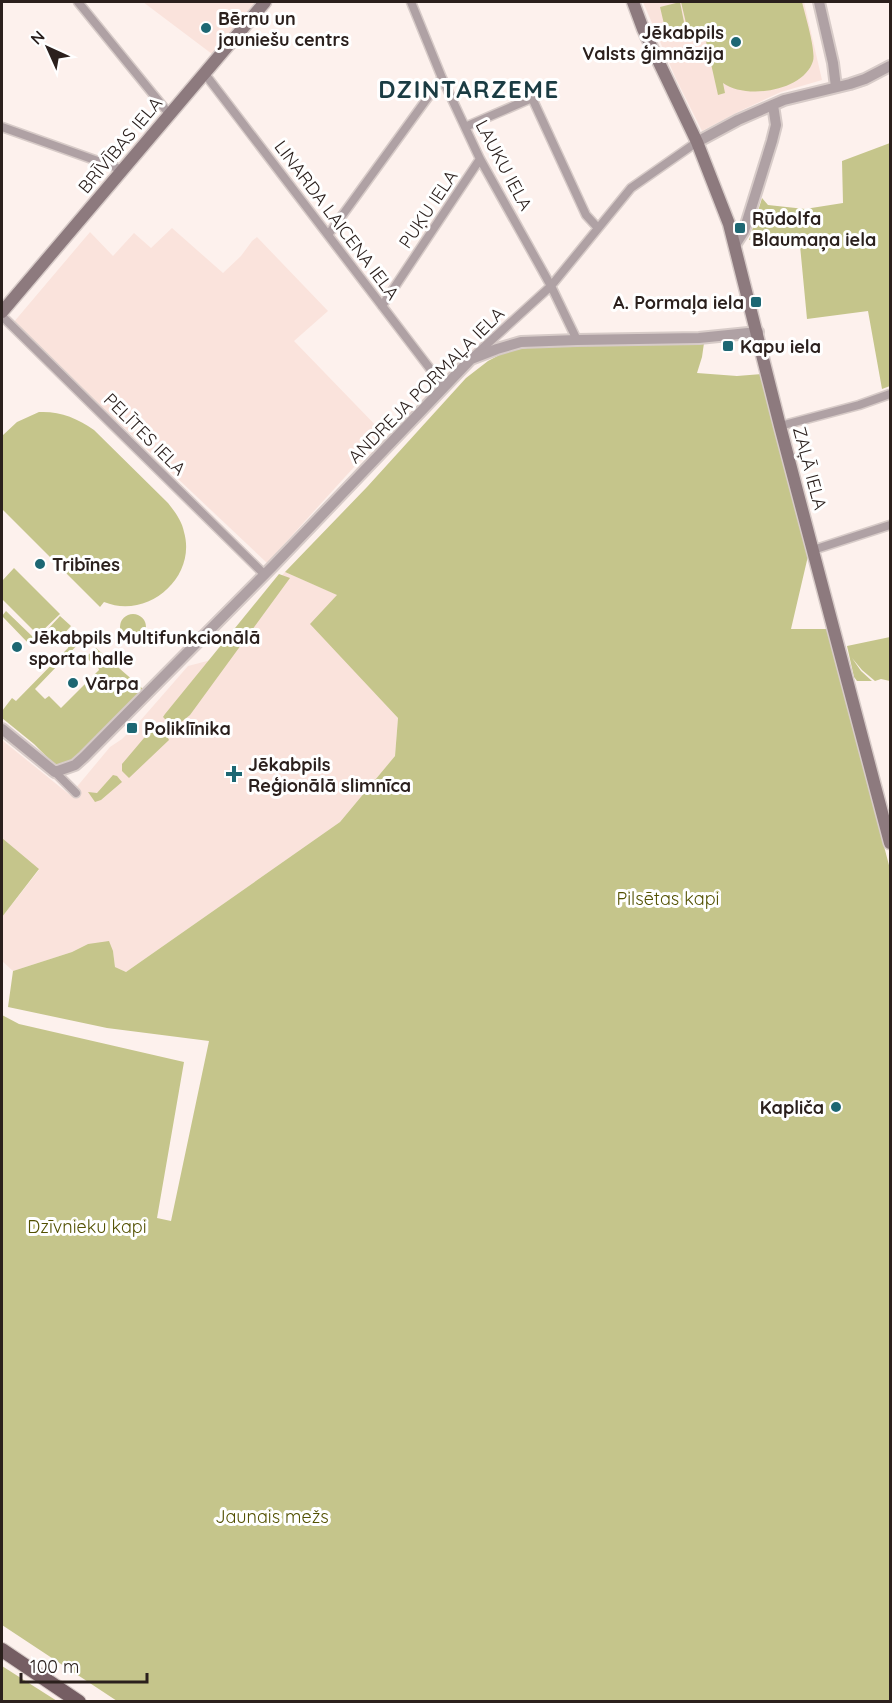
<svg xmlns="http://www.w3.org/2000/svg" width="892" height="1703" viewBox="0 0 892 1703" font-family="Quicksand,sans-serif">
  <style>
    .built { fill: #fae3dc }
    .green { fill: #c5c58b }
    .lines { fill: none; stroke-linecap: round; stroke-linejoin: round }
    .minor-casing { stroke: #d7cbc8; stroke-width: 11 }
    .tertiary-casing { stroke: #d7cbc8; stroke-width: 14 }
    .secondary-casing { stroke: #d7cbc8; stroke-width: 15 }
    .primary-casing { stroke: #d7cbc8; stroke-width: 16 }
    .minor { stroke: #afa1a4; stroke-width: 8 }
    .tertiary { stroke: #afa1a4; stroke-width: 10 }
    .secondary { stroke: #8d7a7e; stroke-width: 12 }
    .primary { stroke: #755e63; stroke-width: 14 }
    .poi-dot { fill: #1d6773; stroke: #fff; stroke-width: 2 }
    .labels { text-anchor: middle; dominant-baseline: central; stroke-width: 6; stroke-linejoin: round; paint-order: stroke }
    .poi-label { font-size: 18px; font-weight: bold; fill: #2b201d; stroke: #fff; text-anchor: start }
    .street-label { font-size: 18px; fill: #2b201d; stroke: #fff }
    .park-label { font-size: 18px; fill: #525000; stroke: #fff }
    .district-label { font-size: 24px; font-weight: bold; letter-spacing: 1.5px; fill: #1b3c43; stroke: #fff }
  </style>
  <rect width="100%" height="100%" fill="#fdf1ed"/>
  <path class="built" d="M143 2H256L212 54Z
    M643 2H804L822 80 781 92 740 111 702 131 676 79Z
    M172 228 223 273 241 256 252 241 257 237 328 311 294 341 384 434 267 563 13 323 90 232 113 256 134 233 151 248Z
    M285 572 338 595 311 624 398 718 395 756 340 822 126 972 115 967 113 951 88 944 72 952 13 971 2 961V917L39 870 2 838V740L70 795 110 747 122 739 140 721 188 666 211 660Z"/>
  <path class="green" d="M680 2 687 37 668 41 660 7Z
    M681 2H802C805 15 816 50 813 61 804 91 746 100 723 83L725 93 718 95 705 37 690 40Z
    M890 143V386L882 389 868 311 807 319 799 235 749 240 762 198 768 205 805 209 843 203 842 161Z
    M704 343 702 357 697 373 737 376 762 374 808 556 791 629H827L890 869V1701H117L2 1625V1015L19 1024 184 1062 157 1218 171 1221 209 1041 107 1028 8 1007 13 971 72 952 88 944 109 941 113 951 115 967 126 972 340 822 395 756 398 718 310 624 337 595 285 572 367 487 466 378 488 361 507 351 534 347Z
    M39 412C60 411 77 418 94 430L168 503C175 512 182 521 184 532 197 577 148 620 104 602L100 607 2 509V436L17 422Z
    M14 568 60 614 38 635 2 599V581Z
    M279 574 290 578 190 715 180 723 168 722 163 717 165 714Z
    M6 611 34 638 29 644 2 616Z
    M120 627a13 13 0 1 1 26 0a13 13 0 1 1-26 0Z
    M60 616 71 626 62 636 56 637 48 629Z
    M77 632 83 639 35 689 45 699 49 696 61 708 99 670 98 667H95L86 657 96 648 143 689V692L72 762 60 767 56 766 34 744 2 718V711L12 698 16 701 68 648 71 640Z
    M890 637V681L881 679 875 681 862 670 852 658 861 671 872 681H857L854 677 847 646Z
    M155 725 166 734 169 740 129 778 122 771V764Z
    M113 775 117 776 122 782 101 800 95 802 88 792 97 793Z
    M2 838 39 869 2 917Z
    M2 1666 57 1701H2Z"/>
  <g class="lines">
    <g class="minor-casing">
      <path id="minor" d="M78 2 170 115
        M411 2 442 78 480 159 551 286 577 340
        M205 74 444 387
        M2 127 123 170
        M465 127 532 98 586 215 598 228
        M328 235 442 78
        M382 306 480 159
        M2 316 265 575
        M474 356 551 286 631 188 697 142
        M780 426 859 405 890 394
        M813 550 890 525
        M55 772 76 793"/>
    </g>
    <g class="tertiary-casing">
      <path id="tertiary" d="M819 2 833 63 836 87
        M697 142 738 120 784 100 850 84 865 79 890 66
        M735 245 744 231 772 141 776 125 773 105
        M2 729 55 772 75 765 84 757 273 566 471 359 497 349 521 342 577 340 699 338 758 332"/>
    </g>
    <g class="secondary-casing">
      <path id="secondary" d="M633 2 643 29 697 142 729 224 780 426 890 843
        M2 312 265 2"/>
    </g>
    <g class="primary-casing">
      <path id="primary" d="M2 1650 79 1702"/>
    </g>
    <use href="#minor" class="minor"/>
    <use href="#tertiary" class="tertiary"/>
    <use href="#secondary" class="secondary"/>
    <use href="#primary" class="primary"/>
  </g>
  <g class="poi-dot">
    <circle cx="206" cy="28" r="6"/>
    <circle cx="736" cy="42" r="6"/>
    <rect x="734" y="222" width="12" height="12" rx="3"/>
    <rect x="750" y="296" width="12" height="12" rx="3"/>
    <rect x="722" y="340" width="12" height="12" rx="3"/>
    <circle cx="40" cy="564" r="6"/>
    <circle cx="17" cy="647" r="6"/>
    <circle cx="73" cy="683" r="6"/>
    <rect x="126" y="722" width="12" height="12" rx="3"/>
    <path d="M231 765h6v6h6v6h-6v6h-6v-6h-6v-6h6z"/>
    <circle cx="836" cy="1107" r="6"/>
  </g>
  <g class="labels">
    <g class="poi-label">
      <text x="218" y="18">Bērnu un<tspan x="218" dy="21">jauniešu centrs</tspan></text>
      <text x="724" y="32" text-anchor="end">Jēkabpils<tspan x="724" dy="21">Valsts ģimnāzija</tspan></text>
      <text x="752" y="218">Rūdolfa<tspan x="752" dy="21">Blaumaņa iela</tspan></text>
      <text x="744" y="302" text-anchor="end">A. Pormaļa iela</text>
      <text x="740" y="346">Kapu iela</text>
      <text x="52" y="564">Tribīnes</text>
      <text x="29" y="637">Jēkabpils Multifunkcionālā<tspan x="29" dy="21">sporta halle</tspan></text>
      <text x="85" y="683">Vārpa</text>
      <text x="144" y="728">Poliklīnika</text>
      <text x="248" y="764">Jēkabpils<tspan x="248" dy="21">Reģionālā slimnīca</tspan></text>
      <text x="824" y="1107" text-anchor="end">Kapliča</text>
    </g>
    <g class="street-label">
      <text transform="translate(120 145) rotate(-50)">BRĪVĪBAS IELA</text>
      <text transform="translate(504 165) rotate(62)">LAUKU IELA</text>
      <text transform="translate(428 209) rotate(-56)">PUĶU IELA</text>
      <text transform="translate(337 220) rotate(53)">LINARDA LAICENA IELA</text>
      <text transform="translate(426 385) rotate(-45)">ANDREJA PORMAĻA IELA</text>
      <text transform="translate(145 434) rotate(45)">PELĪTES IELA</text>
      <text transform="translate(810 468) rotate(75)">ZAĻĀ IELA</text>
    </g>
    <g class="park-label">
      <text x="668" y="898">Pilsētas kapi</text>
      <text x="87" y="1226">Dzīvnieku kapi</text>
      <text x="272" y="1516">Jaunais mežs</text>
    </g>
    <g class="district-label">
      <text x="469" y="89">DZINTARZEME</text>
    </g>
  </g>
  <rect width="892" height="1703" fill="none" stroke="#2b201d" stroke-width="6"/>
  <g transform="translate(48 48) rotate(315)" stroke="#ffffff" stroke-width="4.5" paint-order="stroke">
  <path d="M0-4.5L10 22L0 15L-10 22Z" fill="#2b201d"/>
  <text y="-9" font-size="16" font-weight="bold" text-anchor="middle" fill="#2b201d">N</text>
  </g>
  <path d="M21 1673v9h126v-9" fill="none" stroke="#2b201d" stroke-width="3"/>
  <text x="30" y="1673" font-size="18" fill="#2b201d" stroke="#ffffff" stroke-width="4.5" paint-order="stroke">100 m</text>
</svg>
